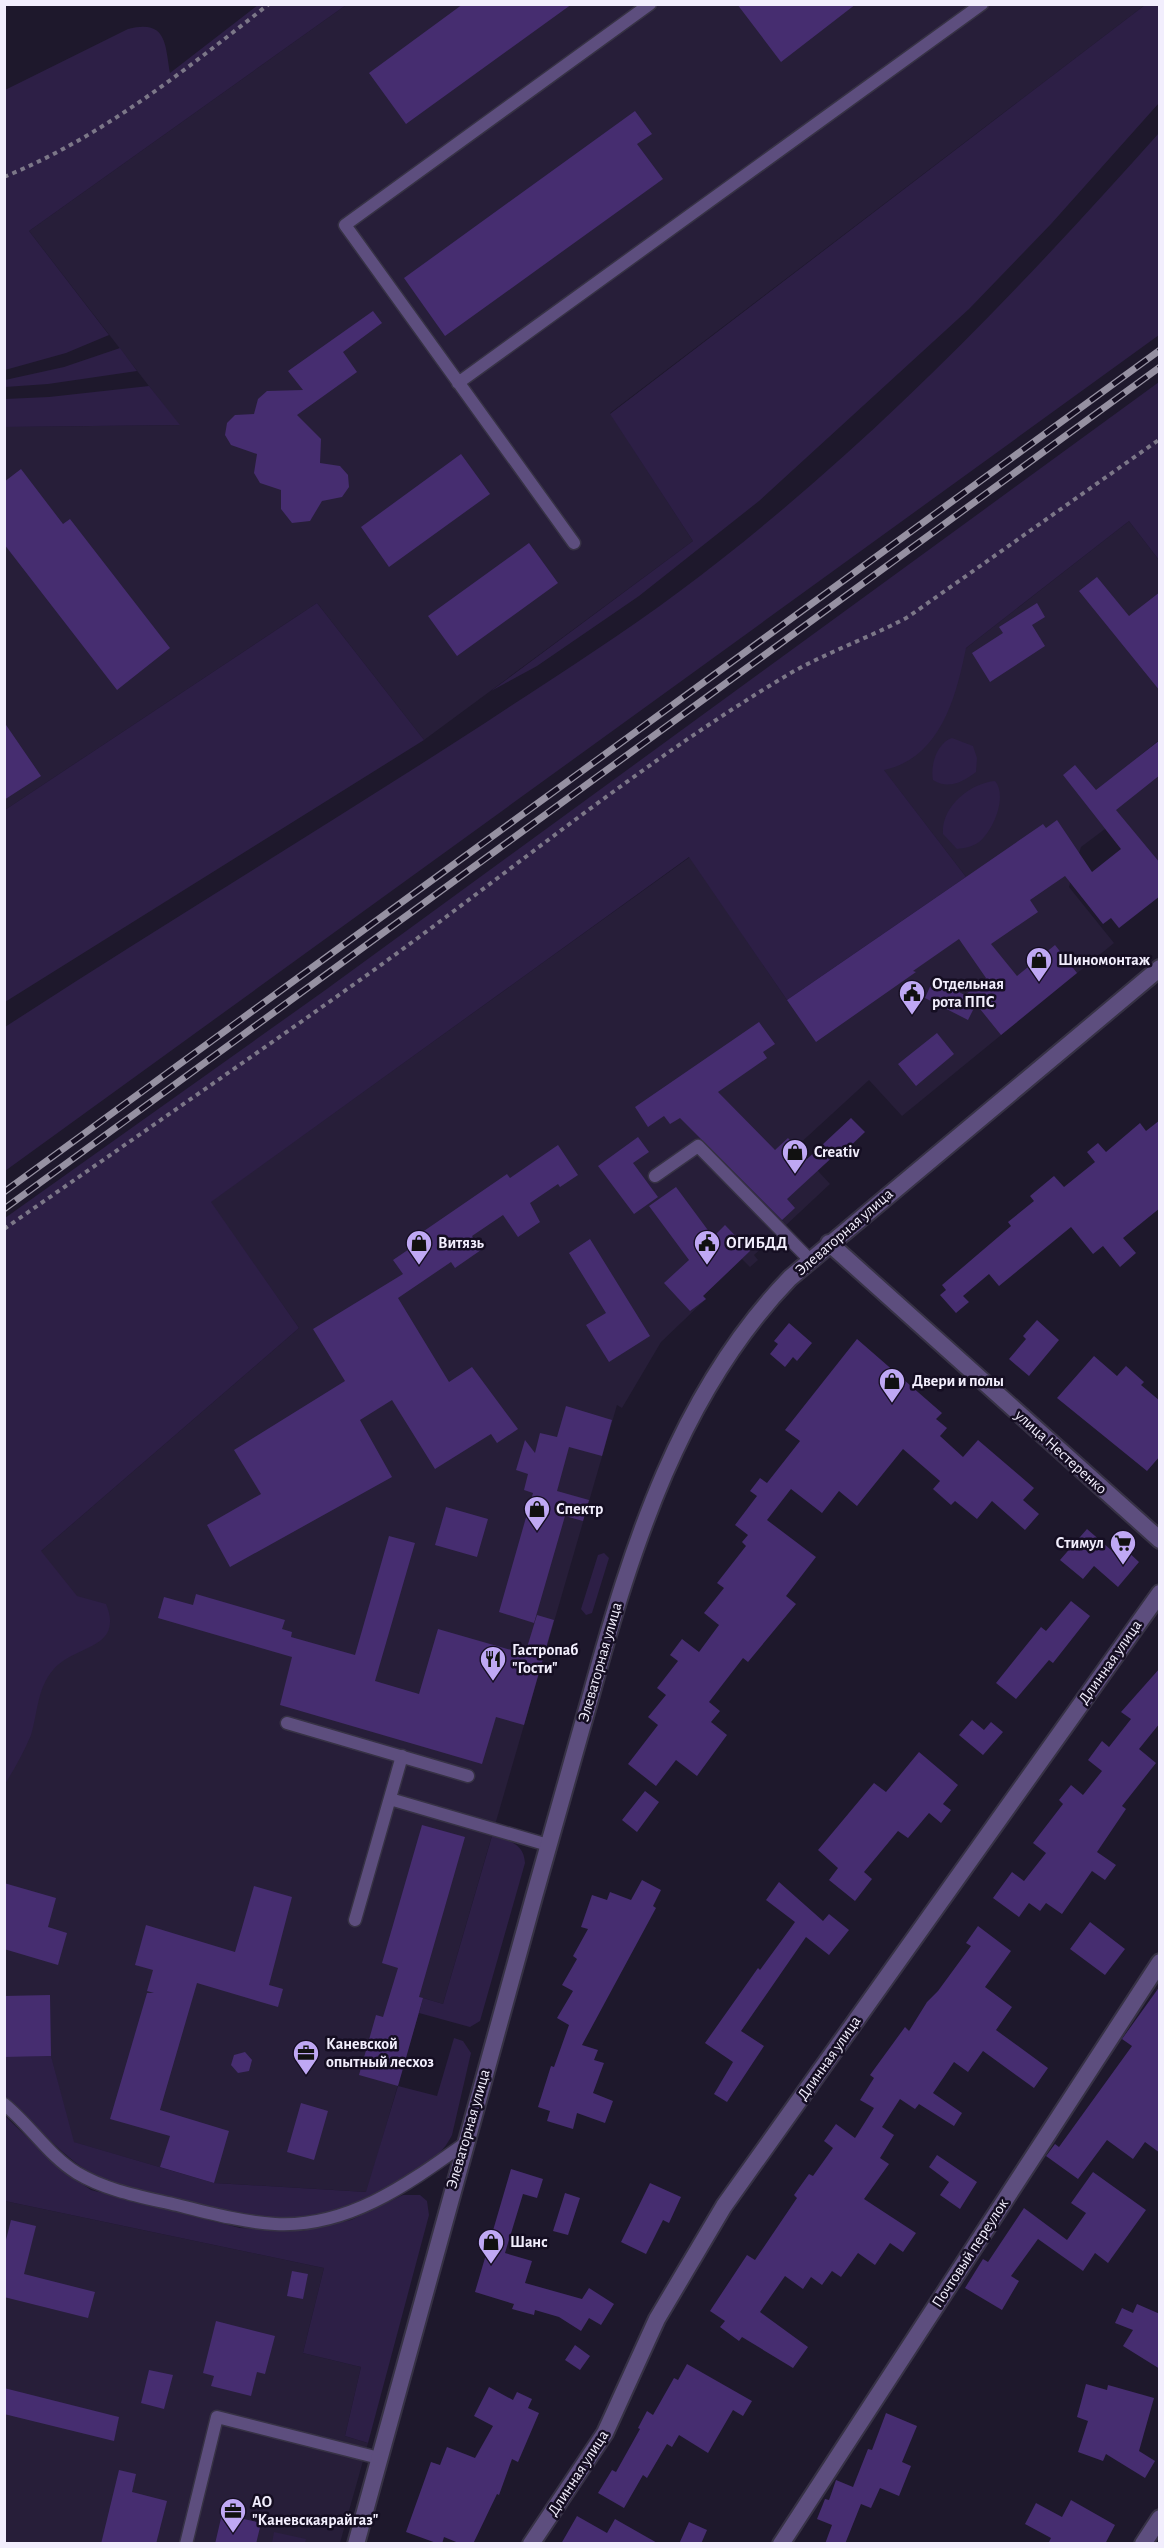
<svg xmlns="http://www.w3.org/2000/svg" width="1164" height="2548" viewBox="0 0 1164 2548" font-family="'Alegreya Sans',sans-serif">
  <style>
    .built { fill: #271e39 }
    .green { fill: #2d1f46 }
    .building { fill: #462d70 }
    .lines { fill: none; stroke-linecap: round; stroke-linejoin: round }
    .service-casing { stroke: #373245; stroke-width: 15 }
    .minor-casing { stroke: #373245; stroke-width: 20 }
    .tertiary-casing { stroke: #373245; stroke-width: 20 }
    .path { stroke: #7c7788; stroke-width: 4; stroke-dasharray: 4.5 4.5; stroke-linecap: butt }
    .service { stroke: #5d4e7e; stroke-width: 12 }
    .minor { stroke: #5d4e7e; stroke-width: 16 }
    .tertiary { stroke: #5d4e7e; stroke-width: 16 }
    .rail-casing { stroke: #9691a2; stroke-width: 7 }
    .rail { stroke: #150e22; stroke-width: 4.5; stroke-dasharray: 14; stroke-linecap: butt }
    .labels { text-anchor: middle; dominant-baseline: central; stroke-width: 5; stroke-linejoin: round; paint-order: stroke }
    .poi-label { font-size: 16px; font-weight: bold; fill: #f2eefd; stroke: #150e22; text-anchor: start }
    .street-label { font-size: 16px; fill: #f2eefd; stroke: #150e22 }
  </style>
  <rect width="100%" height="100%" fill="#1e182c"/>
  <path class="built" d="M346 5H1145L610 413 693 541 424 740 317 603 5 810V427L179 425 29 231Z
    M1129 521 1159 560V740L1114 777 1159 775V897L1105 829 1081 847 1069 887 1114 943 902 1116 869 1080 796 1147 830 1184 754 1255 758 1260 750 1267 742 1259 703 1296 706 1299 661 1342 622 1408 617 1405 443 2004 423 1998 367 2192 214 2183 73 2142 51 2057H5V1678L41 1551 299 1328 210 1202 690 857 787 1000 966 877 856 734Z
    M5 2201 324 2268 303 2353 361 2367 345 2436 368 2443 340 2543 5 2544Z"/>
  <path class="green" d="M258 5H346L29 231 109 335 66 353 5 370V90L128 29C167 19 165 44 170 73Z
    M1145 5H1159V103L1051 224 969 309 759 501 639 596 537 666 491 691 693 541 610 414Z
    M1159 133V335L5 1171V1027C164 924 326 826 485 723 550 680 617 638 680 591 858 458 1012 298 1159 133Z
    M120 348 137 371 48 384 5 387V380L64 367Z
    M1159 382V560L1129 521 966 648C956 698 940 758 884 770L966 877 787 1000 689 857 211 1202 299 1328 41 1551 77 1596 106 1604C125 1650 73 1645 53 1670 37 1689 38 1712 31 1735 24 1752 15 1768 5 1784V1218L324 991Z
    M149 386 180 425 5 427V399L49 397Z
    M317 603 424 740 5 1002V810Z
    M952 738 973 746 977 758 976 772C963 782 948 790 933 780 930 765 937 743 952 738Z
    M995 781C1008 796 993 831 979 842 972 847 965 848 957 849L943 834C941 807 970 783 995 781Z
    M604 1553 609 1558 592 1613 586 1615 581 1609 598 1555Z
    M492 1836C508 1840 524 1843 525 1863L480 2021 470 2027 419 2013 423 1998 443 2004Z
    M454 2038 463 2041 471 2053 452 2135C442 2156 424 2165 406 2177 394 2184 383 2193 371 2199 307 2233 233 2215 167 2197 142 2191 115 2187 93 2174 59 2155 34 2121 5 2096L4 2057 51 2056 74 2142 214 2183 366 2192 398 2086 437 2096Z
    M4 2115 61 2170 91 2190 240 2228 302 2231 351 2220 403 2195H420L427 2201 429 2215 368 2443 345 2436 361 2367 303 2353 324 2268 5 2201Z
    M274 2532 306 2539 305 2543H272Z"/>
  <path class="building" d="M463 4H572L406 124 369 73Z
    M737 4H856L781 62Z
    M635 111 652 134 637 144 663 179 445 336 404 278Z
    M373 311 382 323 343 352 357 372 297 415 321 439 320 463 340 466 348 475 349 487 342 497 322 501 310 521 292 523 281 509V490L260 483 254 473 257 454 231 445 225 435 227 423 235 415 254 414 258 399 267 391 303 390 288 371Z
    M461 454 490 494 389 567 361 527Z
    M21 469 63 524 70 519 170 648 117 690 4 544V482Z
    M529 543 558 583 457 656 428 616Z
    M1097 577 1129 616 1160 592V691L1079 591Z
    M1037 603 1045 617 1032 625 1045 646 990 682 972 653 1003 633 999 627Z
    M4 722 41 776 4 800Z
    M1160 740V775L1116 810 1160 863V896L1119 928 1111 918 1103 924 1065 876 1030 900 1038 912 991 944 1017 976 1055 945 1077 973 1001 1035 976 1004 968 1020 925 998 933 980 965 995 986 978 959 939 913 971 916 972 816 1042 787 1000 1043 824 1046 828 1057 820 1092 872 1121 849 1063 775 1075 765 1096 790Z
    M759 1022 775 1044 763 1052 767 1058 718 1092 775 1150 788 1138 807 1159 851 1118 865 1132 841 1155 838 1152 787 1199 795 1208 782 1220 680 1118 670 1124 664 1116 648 1127 635 1107Z
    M937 1033 954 1054 916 1086 898 1064Z
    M1160 1120V1208L1123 1238 1136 1253 1120 1267 1103 1246 1093 1254 1071 1227 999 1286 989 1274 963 1296 969 1302 956 1313 940 1295 946 1290 942 1285 1011 1226 1008 1222 1034 1201 1030 1196 1054 1176 1064 1187 1095 1162 1087 1152 1098 1143 1106 1152 1140 1123 1146 1131Z
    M638 1137 649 1152 633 1163 658 1197 634 1214 598 1166Z
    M558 1145 578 1175 560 1187 558 1184 530 1203 540 1222 518 1237 503 1215 472 1236 481 1250 455 1268 451 1262 398 1298 449 1382 472 1367 518 1429 497 1443 491 1434 435 1469 392 1400 360 1420 392 1477 230 1567 207 1525 261 1494 234 1450 345 1381 313 1329 403 1274 393 1260 424 1239 421 1233 507 1174 510 1178Z
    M676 1187 713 1237 725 1225 750 1251 703 1296 706 1299 690 1311 664 1283 689 1260 649 1206Z
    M590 1239 650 1336 609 1362 586 1325 606 1313 569 1253Z
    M1037 1320 1059 1340 1029 1376 1009 1359 1026 1339 1023 1336Z
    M789 1323 812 1343 797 1361 793 1357 785 1367 770 1354 778 1344 774 1341Z
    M857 1339 942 1413 936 1419 947 1428 940 1436 963 1457 978 1440 1034 1488 1023 1500 1039 1514 1025 1530 992 1501 977 1519 955 1501 951 1505 933 1489 940 1481 903 1449 857 1506 839 1491 822 1513 791 1489 767 1520 816 1557 786 1596 796 1604 748 1662 743 1658 709 1702 720 1711 711 1722 727 1735 697 1776 676 1760 656 1786 628 1764 658 1725 648 1717 666 1695 657 1688 678 1661 670 1655 682 1639 699 1652 719 1625 704 1613 724 1588 717 1583 746 1546 742 1542 748 1535 735 1525 757 1496 750 1491 760 1478 767 1483 800 1441 785 1430Z
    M1094 1356 1117 1376 1126 1366 1144 1382 1141 1385 1160 1401V1456L1147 1471 1057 1398Z
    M566 1406 612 1420 602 1456 569 1447 557 1491 589 1500 583 1521 565 1516 534 1623 499 1612 533 1493 524 1490 528 1474 516 1470 525 1440 535 1453 540 1433 557 1437Z
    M446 1507 488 1519 477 1557 435 1545Z
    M1087 1529 1118 1556 1125 1549 1139 1562 1118 1587 1094 1566 1083 1579 1060 1560Z
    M389 1536 415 1543 375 1681 419 1694 438 1629 525 1654 537 1615 554 1620 524 1725 496 1717 482 1764 280 1705 292 1657 158 1618 164 1597 193 1605 196 1594 285 1620 282 1629 292 1632 291 1637 355 1655Z
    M1071 1601 1090 1616 1053 1663 1049 1660 1016 1699 996 1683 1041 1627 1046 1631Z
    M1160 1668V1723L1139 1749 1156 1763 1122 1806 1126 1809 1097 1852 1116 1865 1105 1880 1092 1871 1062 1914 1046 1903 1040 1911 1029 1903 1019 1917 993 1898 1012 1872 1024 1881 1046 1853 1033 1843 1063 1804 1059 1800 1071 1785 1083 1795 1102 1771 1088 1760 1102 1741 1109 1747 1131 1719 1121 1712Z
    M972 1720 984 1730 991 1722 1003 1732 983 1755 959 1735Z
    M919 1752 958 1785 943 1804 951 1810 941 1823 929 1813 908 1838 898 1831 864 1872 872 1879 855 1901 829 1880 838 1868 818 1850 874 1783 886 1792Z
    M645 1791 659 1802 637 1832 622 1820Z
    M422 1825 465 1837 419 1997 423 1998 398 2086 359 2075 376 2015 383 2017 398 1968 382 1963Z
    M642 1880 661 1890 653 1906 656 1908 582 2045 598 2050 594 2060 604 2063 593 2093 613 2101 605 2123 577 2113 573 2129 547 2121 550 2111 538 2107 551 2066 554 2067 569 2025 557 2018 573 1991 562 1985 577 1959 573 1956 588 1929 581 1927 592 1895 607 1900 610 1892 631 1900Z
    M779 1882 823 1921 829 1914 849 1930 829 1955 806 1937 777 1979 741 2031 764 2046 727 2102 714 2094 733 2062 705 2043 758 1968 760 1970 795 1922 766 1900Z
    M4 1883 56 1898 48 1927 67 1933 58 1965 4 1949Z
    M254 1886 292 1897 269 1985 283 1989 278 2007 197 1983 160 2110 229 2131 214 2183 160 2167 170 2136 110 2119 147 1993H154L147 1991 153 1970 135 1965 146 1925 235 1952Z
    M1090 1922 1125 1949 1105 1975 1070 1949Z
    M978 1926 1011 1951 985 1987 1012 2007 996 2030 1048 2068 1034 2088 983 2051 968 2072 954 2062 933 2093 962 2113 954 2126 919 2104 915 2109 900 2099 882 2127 894 2135 880 2158 889 2164 864 2199 916 2233 903 2252 890 2243 875 2265 858 2253 841 2277 832 2271 822 2285 811 2277 803 2289 785 2276 760 2312 808 2347 793 2368 742 2337 739 2341 720 2327 725 2321 710 2311 747 2255 755 2260 797 2198 794 2195 809 2174 813 2176 833 2148 824 2141 836 2124 855 2138 874 2108 860 2100 874 2078 870 2075 905 2027 909 2031 927 2002 938 1991 971 1946 966 1943Z
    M1160 1986V2153L1145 2142 1133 2159 1107 2140 1078 2179 1046 2156 1055 2144 1059 2147 1132 2046 1122 2039Z
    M50 1995 51 2056 4 2057V1996Z
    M245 2052 252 2060 249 2071 238 2073 231 2065 234 2055Z
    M301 2103 328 2111 314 2160 287 2152Z
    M937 2155 977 2182 960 2209 940 2195 949 2182 929 2167Z
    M511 2169 543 2179 537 2198 523 2194 505 2253 532 2261 525 2283 582 2299 589 2288 614 2304 601 2325 589 2318 581 2331 559 2317 535 2310 534 2315 512 2309 514 2304 475 2292Z
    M1093 2172 1146 2210 1108 2263 1095 2253 1083 2271 1038 2239 1011 2276 1019 2281 1002 2310 965 2288 983 2259 988 2262 1024 2208 1067 2240 1086 2213 1071 2203Z
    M650 2183 681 2197 669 2223 663 2220 646 2254 621 2242Z
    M565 2193 580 2198 568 2235 553 2231Z
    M11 2220 36 2226 24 2274 95 2292 88 2318 4 2297V2248Z
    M292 2271 308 2274 303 2299 287 2296Z
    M1137 2304 1160 2314V2369L1123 2346 1133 2330 1115 2323 1122 2308 1133 2313Z
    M216 2321 275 2336 265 2374 257 2372 251 2396 211 2386 214 2376 203 2373Z
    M575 2345 590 2356 580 2370 565 2360Z
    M687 2364 752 2401 743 2416 733 2410 708 2453 679 2435 672 2447 667 2444 647 2478 643 2475 624 2508 598 2493 612 2470 616 2472 640 2429 638 2428 647 2411 653 2415 674 2378 678 2380Z
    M149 2370 173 2375 164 2409 141 2403Z
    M1086 2384 1107 2390 1108 2385 1154 2398 1139 2451 1155 2461 1145 2478 1106 2454 1103 2461 1078 2452 1088 2421 1077 2417Z
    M489 2387 513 2400 517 2392 532 2399 528 2408 539 2413 518 2462 512 2459 499 2495 497 2494 473 2544H461L444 2537 442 2544H439L406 2532 431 2462 440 2465 447 2447 475 2458 493 2426 474 2416Z
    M4 2388 119 2417 114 2441 4 2414Z
    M886 2413 917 2426 902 2462 911 2466 899 2496 880 2488 871 2508 861 2504 845 2544H825L832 2525 817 2519 825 2499 829 2500 836 2480 853 2487 868 2449 872 2450Z
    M119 2470 136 2474 132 2492 167 2501 156 2544H101Z
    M1071 2500 1115 2525 1105 2544H1048L1051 2538 1025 2524 1036 2503 1062 2517Z
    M222 2514 261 2523 256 2544H215Z
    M577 2516 607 2533 615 2519 659 2544H561Z
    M689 2522 707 2530 701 2544H679Z"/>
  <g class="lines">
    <g class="service-casing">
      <path id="service" d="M458 383 982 4
        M574 543 345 225 650 4
        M655 1176 698 1146 810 1260
        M287 1723 468 1776
        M390 1799 548 1845
        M355 1920 402 1756
        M4 2104C30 2125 49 2156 77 2173 107 2191 143 2197 177 2205 209 2213 242 2222 275 2224 348 2228 408 2184 464 2144
        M186 2544 217 2417 379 2458"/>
    </g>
    <g class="minor-casing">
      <path id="minor" d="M531 2544 605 2433 657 2319 724 2206 1160 1593
        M781 2544 1160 1962
        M1143 2544 1160 2518"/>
    </g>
    <g class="tertiary-casing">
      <path id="tertiary" d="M829 1243 1160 1540
        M356 2544C415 2328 473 2112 534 1897 553 1830 572 1762 591 1695 632 1546 680 1392 790 1278L1160 968"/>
    </g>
    <path class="path" d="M4 177C104 136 185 70 269 4
      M4 1229C123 1146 242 1064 360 980 503 878 638 764 789 674 827 652 869 638 908 617L1160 439"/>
    <use href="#service" class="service"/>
    <use href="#minor" class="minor"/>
    <use href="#tertiary" class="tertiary"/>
    <g class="rail-casing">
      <path id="rail" d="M4 1192 1160 350
        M4 1209 1160 367"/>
    </g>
    <use href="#rail" class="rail"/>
  </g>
  <defs>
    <g id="shop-pin" transform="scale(1.35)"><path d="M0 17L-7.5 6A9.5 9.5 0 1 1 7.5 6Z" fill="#bfa8f4" stroke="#150e22"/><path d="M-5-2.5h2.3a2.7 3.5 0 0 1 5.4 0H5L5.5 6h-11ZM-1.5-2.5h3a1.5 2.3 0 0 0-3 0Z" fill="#111"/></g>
    <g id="civic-pin" transform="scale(1.35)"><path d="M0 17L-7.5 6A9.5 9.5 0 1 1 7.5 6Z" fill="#bfa8f4" stroke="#150e22"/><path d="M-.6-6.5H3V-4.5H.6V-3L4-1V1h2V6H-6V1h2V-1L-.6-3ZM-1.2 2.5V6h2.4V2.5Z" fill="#111"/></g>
    <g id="supermarket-pin" transform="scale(1.35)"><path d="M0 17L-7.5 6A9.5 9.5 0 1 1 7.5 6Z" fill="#bfa8f4" stroke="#150e22"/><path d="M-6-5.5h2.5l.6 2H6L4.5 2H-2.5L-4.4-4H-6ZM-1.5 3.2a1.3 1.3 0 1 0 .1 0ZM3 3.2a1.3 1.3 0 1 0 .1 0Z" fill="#111"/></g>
    <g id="restaurant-pin" transform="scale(1.35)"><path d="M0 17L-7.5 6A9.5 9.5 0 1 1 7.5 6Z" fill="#bfa8f4" stroke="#150e22"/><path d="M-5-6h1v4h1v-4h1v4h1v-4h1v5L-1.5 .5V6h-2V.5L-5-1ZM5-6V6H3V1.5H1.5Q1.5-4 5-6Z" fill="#111"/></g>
    <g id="office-pin" transform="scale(1.35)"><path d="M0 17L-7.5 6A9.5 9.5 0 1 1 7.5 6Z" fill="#bfa8f4" stroke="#150e22"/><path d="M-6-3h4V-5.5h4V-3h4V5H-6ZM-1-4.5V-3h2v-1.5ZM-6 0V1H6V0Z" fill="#111"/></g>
  </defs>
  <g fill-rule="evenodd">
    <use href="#shop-pin" x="1039" y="960"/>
    <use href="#civic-pin" x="912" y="993"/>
    <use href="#shop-pin" x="795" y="1152"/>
    <use href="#shop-pin" x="419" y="1243"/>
    <use href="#civic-pin" x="707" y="1243"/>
    <use href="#shop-pin" x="892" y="1381"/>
    <use href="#shop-pin" x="537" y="1509"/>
    <use href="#supermarket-pin" x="1123" y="1543"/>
    <use href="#restaurant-pin" x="493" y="1659"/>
    <use href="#office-pin" x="306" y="2053"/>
    <use href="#shop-pin" x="491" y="2242"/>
    <use href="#office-pin" x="233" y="2511"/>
  </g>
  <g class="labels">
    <g class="poi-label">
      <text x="1058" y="960">Шиномонтаж</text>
      <text x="932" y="984">Отдельная<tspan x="932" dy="18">рота ППС</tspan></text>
      <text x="814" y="1152">Creativ</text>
      <text x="438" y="1243">Витязь</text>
      <text x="726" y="1243">ОГИБДД</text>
      <text x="912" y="1381">Двери и полы</text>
      <text x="556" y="1509">Спектр</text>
      <text x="1104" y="1543" text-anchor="end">Стимул</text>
      <text x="512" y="1650">Гастропаб<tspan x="512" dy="18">"Гости"</tspan></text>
      <text x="326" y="2044">Каневской<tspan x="326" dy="18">опытный лесхоз</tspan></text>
      <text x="510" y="2242">Шанс</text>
      <text x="252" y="2502">АО<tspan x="252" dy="18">"Каневскаярайгаз"</tspan></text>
    </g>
    <g class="street-label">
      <text transform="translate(844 1232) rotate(-41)">Элеваторная улица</text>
      <text transform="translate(1061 1452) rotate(42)">улица Нестеренко</text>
      <text transform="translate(600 1662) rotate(-74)">Элеваторная улица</text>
      <text transform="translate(1110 1662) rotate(-55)">Длинная улица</text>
      <text transform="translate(829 2058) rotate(-55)">Длинная улица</text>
      <text transform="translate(468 2129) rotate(-74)">Элеваторная улица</text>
      <text transform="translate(970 2253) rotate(-57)">Почтовый переулок</text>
      <text transform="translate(578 2473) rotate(-57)">Длинная улица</text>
    </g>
  </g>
  <rect width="1164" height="2548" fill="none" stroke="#f2eefd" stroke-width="12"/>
</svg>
